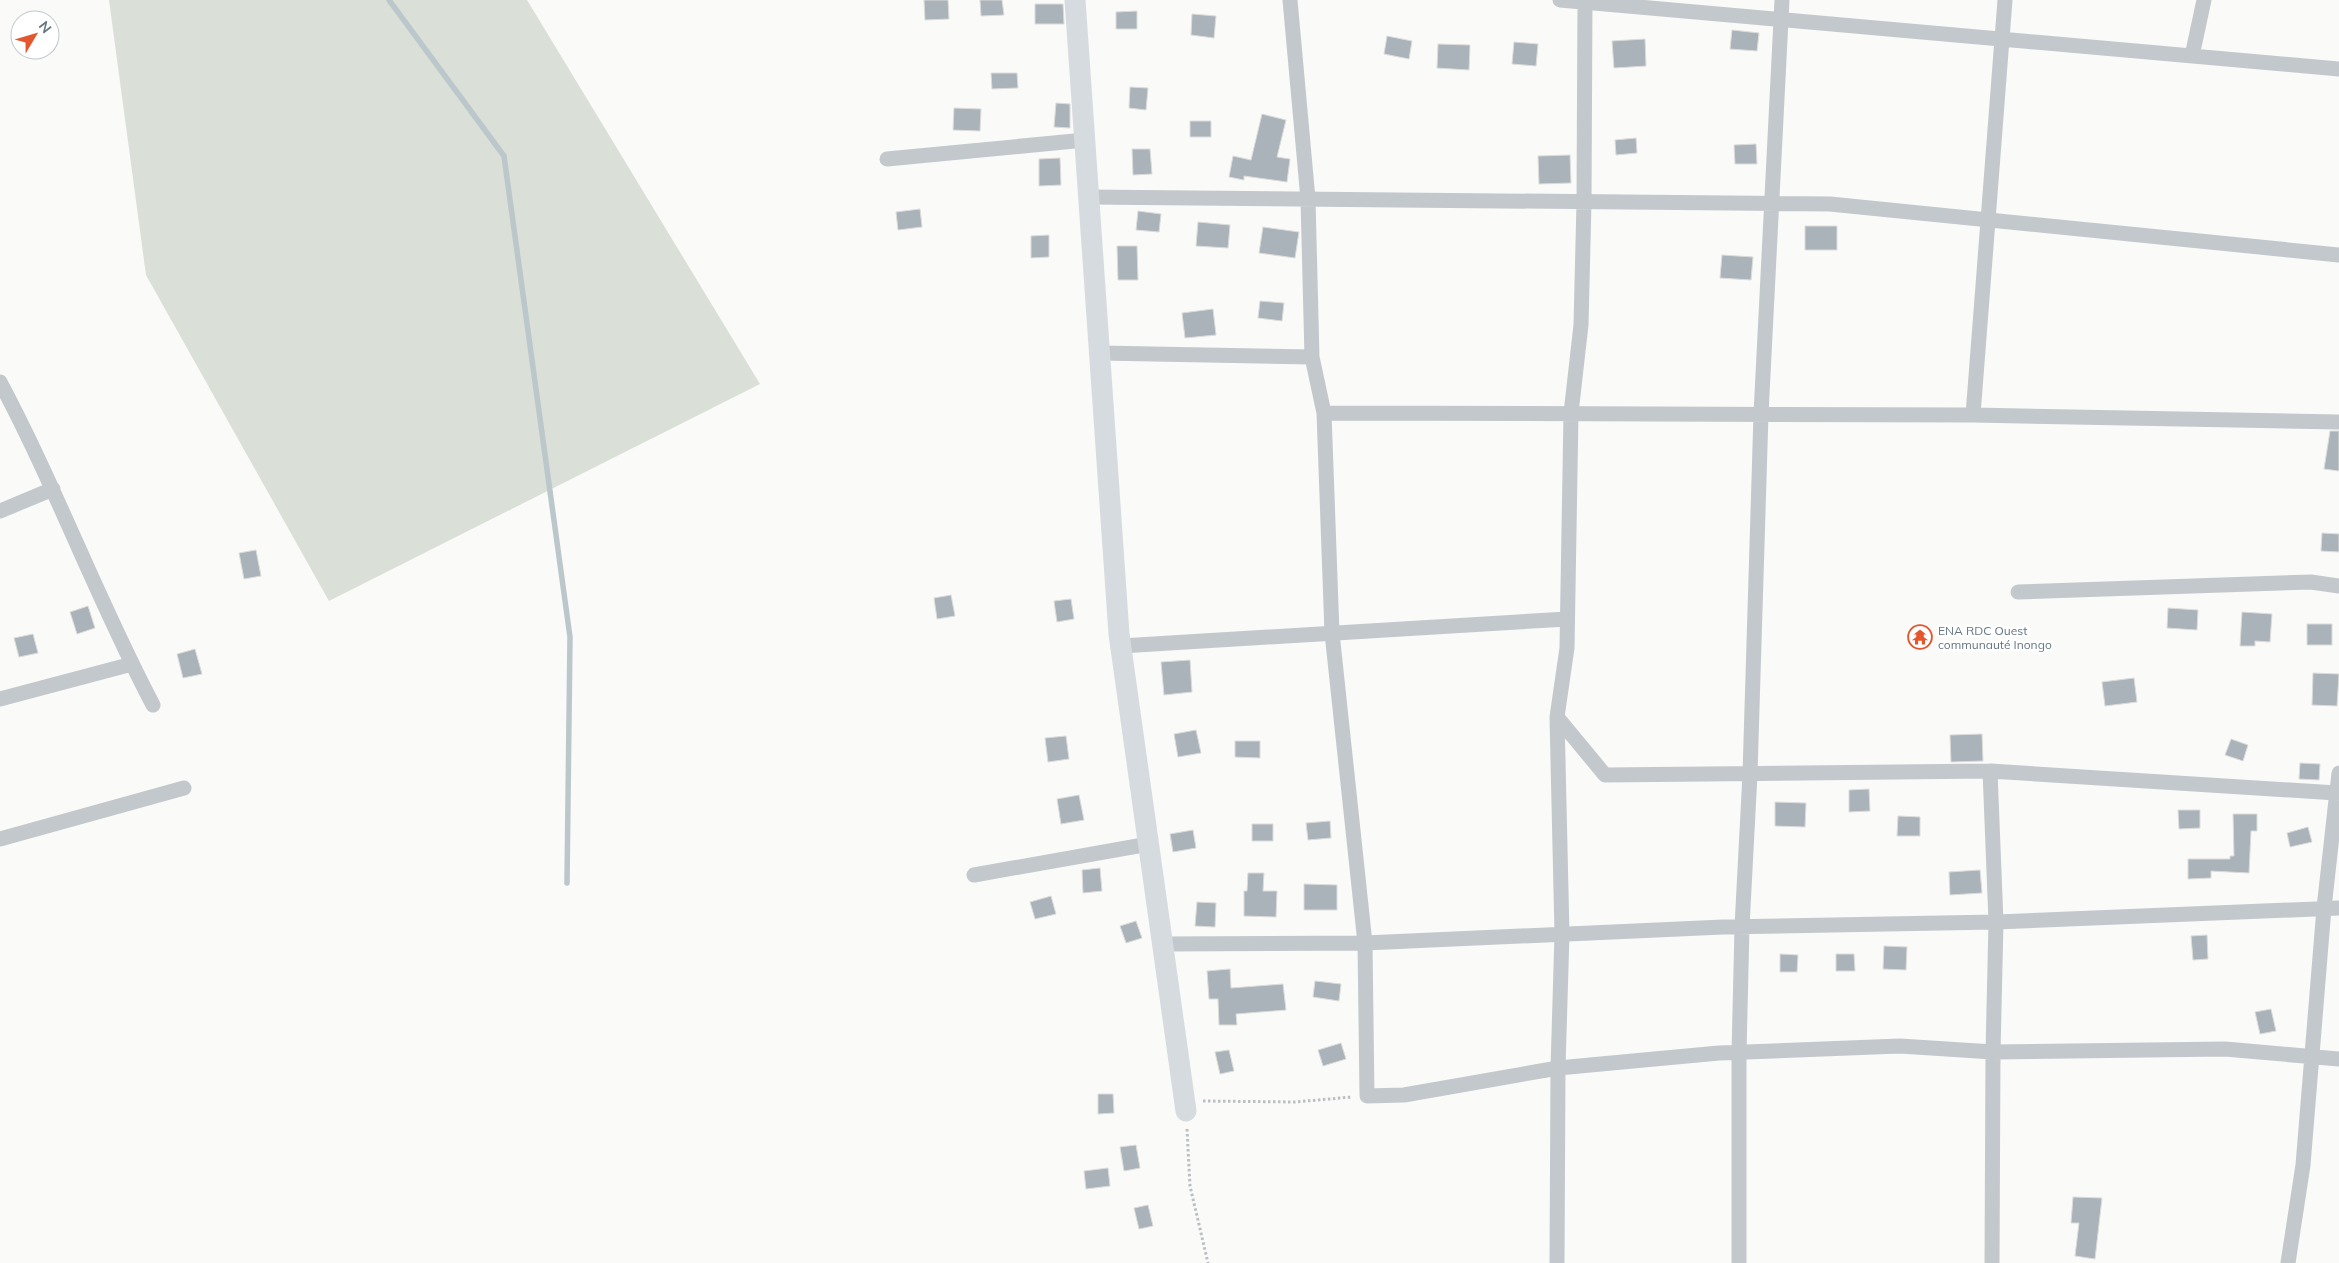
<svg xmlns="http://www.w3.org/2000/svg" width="2339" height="1263" viewBox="0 0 2339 1263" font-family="Mulish,sans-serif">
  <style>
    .green { fill: #dadfd7 }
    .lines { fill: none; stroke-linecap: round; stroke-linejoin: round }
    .stream { stroke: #bbc7cb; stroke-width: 5.5 }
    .building { fill: #aab3b9; stroke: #dcdcda }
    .path { stroke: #bbbfc2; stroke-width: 3; stroke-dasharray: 2.5 2.5; stroke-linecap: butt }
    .street { stroke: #c3c8cc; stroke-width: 15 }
    .secondary { stroke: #d6dbdf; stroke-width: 21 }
    .labels { text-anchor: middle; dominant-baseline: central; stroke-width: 5; stroke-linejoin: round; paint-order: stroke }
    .poi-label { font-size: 12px; fill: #657683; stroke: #fff; text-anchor: start }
  </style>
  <rect width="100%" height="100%" fill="#fafaf8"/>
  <path class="green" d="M109 0H527L760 384 329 601 146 275Z"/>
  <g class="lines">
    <path class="stream" d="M389 0 504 156 570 637 567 883"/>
  </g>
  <path class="building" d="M924 0H948L949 19 925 20Z
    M980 0H1002L1004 15 981 16Z
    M1035 4H1063L1064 24H1035Z
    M1137 11V29H1116V12Z
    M1192 14 1216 16 1214 38 1191 35Z
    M1732 30 1759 33 1757 51 1730 49Z
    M1387 36 1412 41 1409 59 1384 54Z
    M1645 39 1646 66 1614 68 1612 41Z
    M1514 42 1538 44 1536 66 1512 64Z
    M1438 44 1470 45 1469 70 1437 68Z
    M991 73H1017L1018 88 992 89Z
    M1130 87 1148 88 1146 110 1129 108Z
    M1056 103 1070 104V128L1054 127Z
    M954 108 981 109 980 131 953 130Z
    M1262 114 1286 120 1277 157 1290 159 1287 182 1244 176V180L1229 177 1233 156 1251 160Z
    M1190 121H1211V137H1190Z
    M1636 138 1637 153 1616 155 1615 140Z
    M1756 144 1757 164H1735L1734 145Z
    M1132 149H1150L1152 174 1133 175Z
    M1570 155 1571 183 1539 184 1538 156Z
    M1060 158 1061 185 1039 186V159Z
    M920 209 922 227 898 230 896 212Z
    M1138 211 1161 214 1159 232 1136 230Z
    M1198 222 1230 225 1228 248 1196 246Z
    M1805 226H1837V250H1805Z
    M1263 227 1299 232 1295 258 1259 253Z
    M1049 235V257L1031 258V236Z
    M1117 246H1137L1138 280H1118Z
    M1722 255 1753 257 1751 280 1720 278Z
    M1260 301 1284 303 1282 321 1258 318Z
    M1213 309 1216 335 1185 338 1182 313Z
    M2330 431H2339V471L2324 469Z
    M2322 533 2339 534V552L2321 551Z
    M256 550 261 576 244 579 239 553Z
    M951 595 955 616 937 619 934 598Z
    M1071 599 1074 619 1057 622 1054 601Z
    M88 606 95 628 77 634 70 612Z
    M2168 608 2198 610 2197 630 2167 628Z
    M2242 612 2272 614 2270 642 2255 641V646H2240Z
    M2307 624H2332V645H2307Z
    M33 634 38 653 19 657 14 638Z
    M195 649 202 674 183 678 177 654Z
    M1190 660 1192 692 1164 695 1161 662Z
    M2313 673 2339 674 2337 706 2312 705Z
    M2134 678 2137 702 2105 706 2102 682Z
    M1196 730 1201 753 1178 757 1174 734Z
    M1982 734 1983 761 1951 762 1950 735Z
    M1066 736 1069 759 1048 762 1045 738Z
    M2231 739 2248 745 2243 761 2225 755Z
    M1235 741H1260V758L1235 757Z
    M2300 763 2320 764 2319 780 2299 779Z
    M1869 789 1870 811 1849 812V790Z
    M1079 795 1084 820 1061 824 1057 799Z
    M1775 802 1806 803 1805 827 1775 826Z
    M2178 810H2200V828L2179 829Z
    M2233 814H2257V831H2251L2249 873 2211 871V878L2188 879V859H2230V856H2234Z
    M1898 816 1920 817V836H1897Z
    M1330 821 1331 838 1308 840 1306 823Z
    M1252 824H1273V841H1252Z
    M2308 827 2312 842 2290 847 2287 833Z
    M1193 830 1196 848 1173 852 1170 834Z
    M1100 868 1102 891 1083 893 1082 870Z
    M1980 870 1982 893 1950 895 1949 872Z
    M1248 873H1264L1263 891H1277L1276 917 1244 916V891H1247Z
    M1304 884 1337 885V910H1304Z
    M1051 896 1056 914 1035 919 1030 902Z
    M1197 902 1216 903 1215 927 1195 926Z
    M1136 921 1142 938 1126 943 1120 926Z
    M2207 935 2208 959 2193 960 2191 936Z
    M1884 946 1907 947 1906 970 1883 969Z
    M1780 954 1798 955 1797 972H1780Z
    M1836 954H1854L1855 971H1836Z
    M1230 969 1231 988 1283 984 1286 1010 1236 1014 1237 1025H1219L1218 999H1209L1207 971Z
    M1315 981 1341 984 1339 1001 1313 997Z
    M2271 1009 2276 1031 2260 1034 2255 1012Z
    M1341 1043 1346 1059 1323 1066 1318 1050Z
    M1229 1050 1234 1071 1220 1074 1215 1052Z
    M1098 1094H1113L1114 1113 1098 1114Z
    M1136 1145 1140 1168 1124 1171 1120 1147Z
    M1108 1168 1110 1186 1086 1189 1084 1171Z
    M2073 1197 2102 1198 2095 1259 2075 1256 2079 1223H2071Z
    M1148 1205 1153 1226 1139 1229 1134 1208Z"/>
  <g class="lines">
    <path class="path" d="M1203 1101 1295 1102 1352 1097
      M1187 1129 1190 1186 1208 1263"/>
    <path class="street" d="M1560 0 2339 69
      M2192 56 2204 0
      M887 159 1085 140
      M1089 197 1830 204 2339 255
      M1100 353 1312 357
      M0 382C56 487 97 599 153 705
      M1324 413 1973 415 2339 422
      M1973 415 2005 0
      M0 511 53 489
      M2018 592 2311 582 2339 586
      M1121 646 1567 619
      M0 699 132 664
      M1557 717 1605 775 1990 771 2337 793
      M1990 771 1996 922 1993 1052 1992 1263
      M0 839 184 788
      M974 875 1149 844
      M2339 908 1996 922 1723 927 1365 943 1367 1096 1404 1095 1558 1068 1719 1053 1900 1046 1993 1052 2225 1049 2339 1059
      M1163 944 1365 943 1332 633 1324 413 1312 357 1308 199 1290 0
      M1557 1263 1558 1068 1562 934 1557 717 1567 648 1571 413 1581 325 1584 202 1585 0
      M1739 1263V1053L1742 927 1750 774 1761 414 1782 0
      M2288 1263 2303 1165 2324 908 2339 773"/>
    <path class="secondary" d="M1075 0 1119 634 1186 1111"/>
  </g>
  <defs>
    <g id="temple-ring" transform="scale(1.25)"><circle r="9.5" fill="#fff" stroke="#e4572e" stroke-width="1.5"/><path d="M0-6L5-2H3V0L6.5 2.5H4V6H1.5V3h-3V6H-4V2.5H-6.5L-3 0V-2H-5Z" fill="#e4572e"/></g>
  </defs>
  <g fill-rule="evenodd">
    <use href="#temple-ring" x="1920" y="637"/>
  </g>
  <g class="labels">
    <g class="poi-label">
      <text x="1938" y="630">ENA RDC Ouest<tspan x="1938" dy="14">communauté Inongo</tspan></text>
    </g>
  </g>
  <g transform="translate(35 35) rotate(52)"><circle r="24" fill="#ffffff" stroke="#c1c8cd"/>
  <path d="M0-4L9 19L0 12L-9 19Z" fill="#e4572e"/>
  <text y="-8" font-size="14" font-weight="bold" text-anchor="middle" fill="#657683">N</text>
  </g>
</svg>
